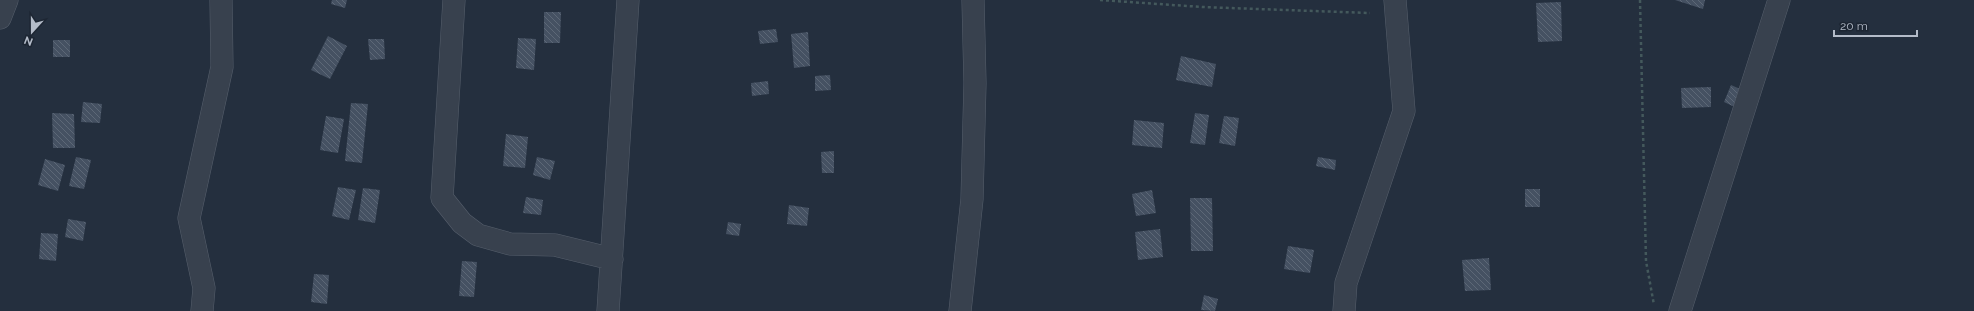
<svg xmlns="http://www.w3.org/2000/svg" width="1974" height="311" viewBox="0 0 1974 311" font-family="Raleway,sans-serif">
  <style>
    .building { fill: url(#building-back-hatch) }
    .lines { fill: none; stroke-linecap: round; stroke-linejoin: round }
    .minor-casing { stroke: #565f6c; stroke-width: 23 }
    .path { stroke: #44595c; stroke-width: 2.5; stroke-dasharray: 3 3; stroke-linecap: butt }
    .minor { stroke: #38414e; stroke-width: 22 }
  </style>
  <defs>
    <pattern id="building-back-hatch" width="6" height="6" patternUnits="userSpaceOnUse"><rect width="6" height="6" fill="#455162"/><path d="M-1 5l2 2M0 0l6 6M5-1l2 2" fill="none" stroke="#5d6877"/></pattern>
  </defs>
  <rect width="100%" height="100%" fill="#242f3e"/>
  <path class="building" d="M332 0H347L345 8 331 4Z
    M1675 0H1705L1703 9Z
    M1561 2 1562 41 1538 42 1536 3Z
    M544 12H561L560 43H544Z
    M776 29 778 42 760 44 758 31Z
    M808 32 810 66 794 68 791 34Z
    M328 36 347 46 330 79 311 70Z
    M518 38 536 39 534 70 516 68Z
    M368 39H384L385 59 370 60Z
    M53 40H70V57H53Z
    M1181 56 1216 64 1212 87 1176 80Z
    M830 75 831 90 815 91V76Z
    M768 81 769 94 752 96 751 83Z
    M1731 85 1747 92 1739 109 1724 102Z
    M1711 87V107L1682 108 1681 88Z
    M83 102 102 104 100 123 81 122Z
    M351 103 368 104 362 163 345 161Z
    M52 113 74 114 75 148H53Z
    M1195 113 1209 115 1205 145 1190 143Z
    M326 116 344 119 338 153 320 150Z
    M1224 116 1239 118 1235 146 1219 143Z
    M1134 120 1164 123 1162 148 1132 145Z
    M506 134 528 137 525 168 503 166Z
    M834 151V173H822L821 152Z
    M76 157 91 160 84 189 69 186Z
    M537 157 555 161 550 180 533 175Z
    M1318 157 1336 160 1335 170 1316 166Z
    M45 159 65 165 58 191 38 185Z
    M338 187 356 190 349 220 332 216Z
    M363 188 380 190 375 223 358 220Z
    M1525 189H1540V207H1525Z
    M1152 190 1156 213 1136 216 1132 194Z
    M526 197 543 200 541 215 523 213Z
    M1190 198H1212L1213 251H1191Z
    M789 205 809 208 807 226 787 224Z
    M68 219 86 222 83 241 65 237Z
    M728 222 741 224 739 236 726 234Z
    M1160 229 1163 257 1138 260 1135 232Z
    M41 233 58 234 56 261 39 259Z
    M1288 246 1314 250 1310 273 1284 269Z
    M1489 258 1491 290 1465 291 1462 260Z
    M462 261 477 262 474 297 459 296Z
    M314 274 329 275 327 304 311 302Z
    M1204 295 1218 299 1215 311 1201 310Z"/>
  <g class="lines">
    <g class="minor-casing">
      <path id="minor" d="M454 0 442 198 462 223 478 235 510 244 555 245 612 259
        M0 18 7 0
        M202 311 204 288 189 218 222 67 221 0
        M608 311 628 0
        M960 311 972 199 975 83 973 0
        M1344 311 1346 283 1404 111 1395 0
        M1680 311 1779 0"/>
    </g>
    <path class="path" d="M1100 0 1202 7 1370 13
      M1640 0 1646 261 1654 305"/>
    <use href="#minor" class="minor"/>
  </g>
  <g transform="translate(32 32) rotate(201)" stroke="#1d2633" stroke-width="3" paint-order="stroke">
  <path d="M0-3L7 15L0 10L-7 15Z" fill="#b4bcc9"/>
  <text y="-6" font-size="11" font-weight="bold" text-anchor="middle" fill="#b4bcc9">N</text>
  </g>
  <path d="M1834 30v6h83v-6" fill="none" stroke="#b4bcc9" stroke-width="2"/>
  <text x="1840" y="30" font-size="12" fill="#b4bcc9" stroke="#1d2633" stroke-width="3" paint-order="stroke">20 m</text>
</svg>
